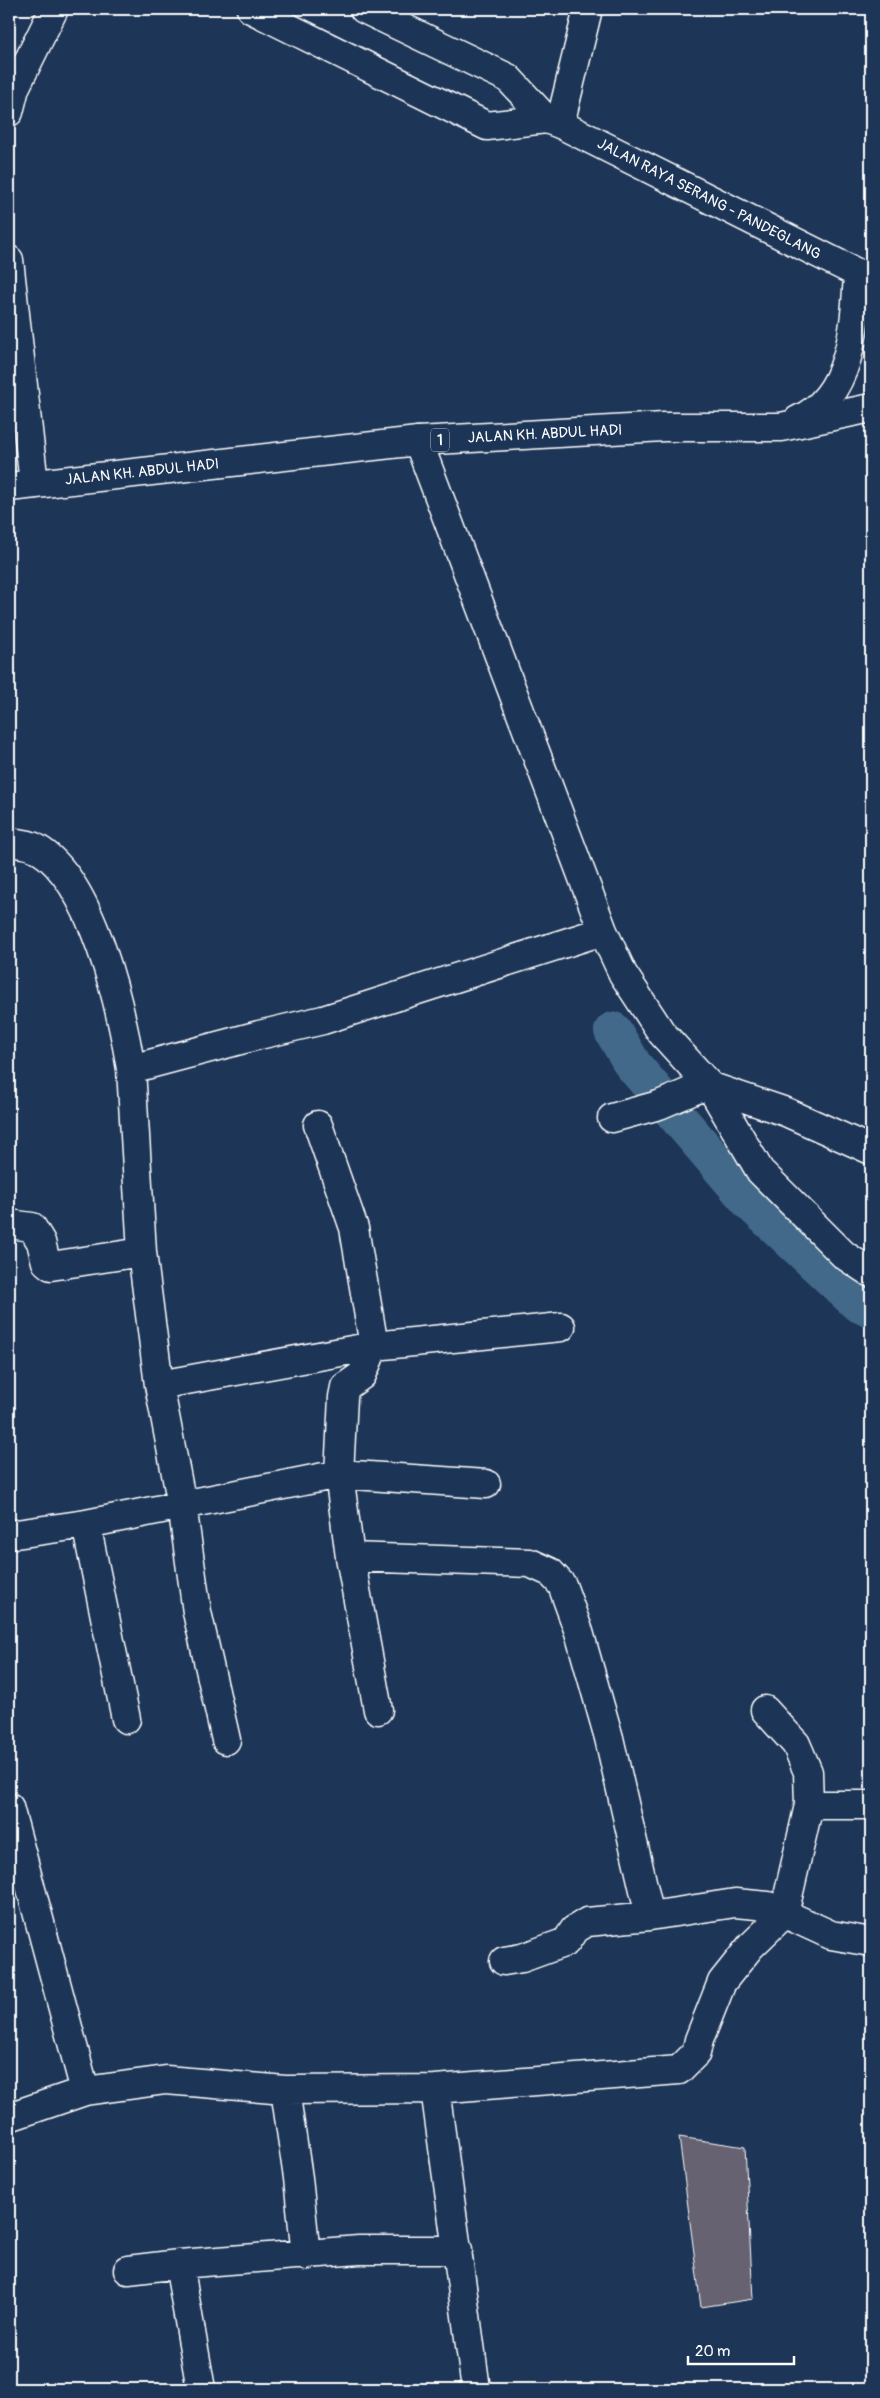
<svg xmlns="http://www.w3.org/2000/svg" width="880" height="2398" viewBox="0 0 880 2398" font-family="Pangolin,sans-serif">
  <style>
    .lines { fill: none; stroke-linecap: round; stroke-linejoin: round }
    .canal { stroke: #43698a; stroke-width: 38 }
    .building { fill: #666272; stroke: #fff }
    .minor-casing { stroke: #fff; stroke-width: 31 }
    .trunk-casing { stroke: #fff; stroke-width: 31 }
    .minor { stroke: #1d3557; stroke-width: 28 }
    .trunk { stroke: #1d3557; stroke-width: 28 }
    .labels { text-anchor: middle; dominant-baseline: central; stroke-width: 5; stroke-linejoin: round; paint-order: stroke }
    .shield { fill: #1d3557; stroke: #bbc2cd; stroke-width: 1 }
    .shield-label { font-size: 14px; font-weight: bold; fill: #fff }
    .street-label { font-size: 15px; fill: #fff; stroke: #1d3557 }
  </style>
  <rect width="100%" height="100%" fill="#1d3557"/>
  <filter id="ink" filterUnits="userSpaceOnUse"><feTurbulence type="fractalNoise" baseFrequency=".02" numOctaves="2"/><feDisplacementMap in="SourceGraphic" scale="10" xChannelSelector="R" yChannelSelector="G"/><feConvolveMatrix kernelMatrix="1 2 1 2 8 2 1 2 1" color-interpolation-filters="sRGB"/></filter>
  <g filter="url(#ink)">
    <g class="lines">
      <path class="canal" d="M613 1031 633 1065 750 1202 858 1303 871 1309"/>
    </g>
    <path class="building" d="M679 2137 745 2147 753 2299 701 2307Z"/>
    <g class="lines">
      <g class="minor-casing">
        <path id="minor" d="M9 112 15 88 54 9
          M560 124 588 9
          M9 260 34 484
          M418 441 603 931 623 974 661 1032 710 1086 760 1171 844 1255 871 1273
          M9 842C19 844 29 843 38 849 93 882 121 1008 131 1069L259 1035 323 1020 603 931
          M131 1069 142 1252 159 1385 182 1505 197 1612 226 1740
          M612 1118 659 1105 706 1085 786 1112 871 1150
          M318 1125 354 1228 374 1346 362 1375 345 1387 343 1397 339 1474 350 1557 378 1710
          M9 1224 32 1227 41 1242 46 1262 51 1266 142 1252
          M159 1385 374 1346 561 1327
          M86 1524 126 1719
          M9 1535 86 1524 339 1474 486 1484
          M350 1557 530 1563 550 1572 562 1585 579 1632 609 1738 650 1916
          M809 1805H871
          M9 1807 85 2091
          M504 1961 522 1958 566 1942 574 1930 587 1922 650 1916 735 1903 768 1906 831 1935 871 1942
          M435 2089 476 2389
          M285 2090 298 2178 306 2256
          M9 2117 85 2091 166 2080 285 2090 435 2089 679 2070 696 2053 699 2040 722 1982 750 1947 784 1914 809 1805 808 1772 796 1744 765 1710
          M179 2264 201 2389
          M128 2270 179 2264 359 2250H458"/>
      </g>
      <g class="trunk-casing">
        <path id="trunk" d="M251 9 487 126 546 119 560 124 871 280
          M364 9 508 78 546 119
          M798 420C852 396 855 325 858 274
          M9 487 418 441 664 427H781L871 408"/>
      </g>
      <use href="#minor" class="minor"/>
      <use href="#trunk" class="trunk"/>
    </g>
  </g>
  <g class="labels">
    <rect class="shield" x="431" y="428.5" width="18" height="23" rx="4"/>
    <g class="shield-label">
      <text x="440" y="440">1</text>
    </g>
    <g class="street-label">
      <text transform="translate(709 199) rotate(27)">JALAN RAYA SERANG - PANDEGLANG</text>
      <text transform="translate(545 434) rotate(-3)">JALAN KH. ABDUL HADI</text>
      <text transform="translate(142 472) rotate(-6)">JALAN KH. ABDUL HADI</text>
    </g>
  </g>
  <rect width="880" height="2398" fill="none" stroke="#1d3557" stroke-width="30"/>
  <rect x="15" y="15" width="850" height="2368" fill="none" stroke="#fff" stroke-width="2" filter="url(#ink)"/>
  <path d="M688 2356v8h106v-8" fill="none" stroke="#ffffff" stroke-width="2.5"/>
  <text x="695" y="2356" font-size="15" fill="#ffffff" stroke="#1d3557" stroke-width="4" paint-order="stroke">20 m</text>
</svg>
